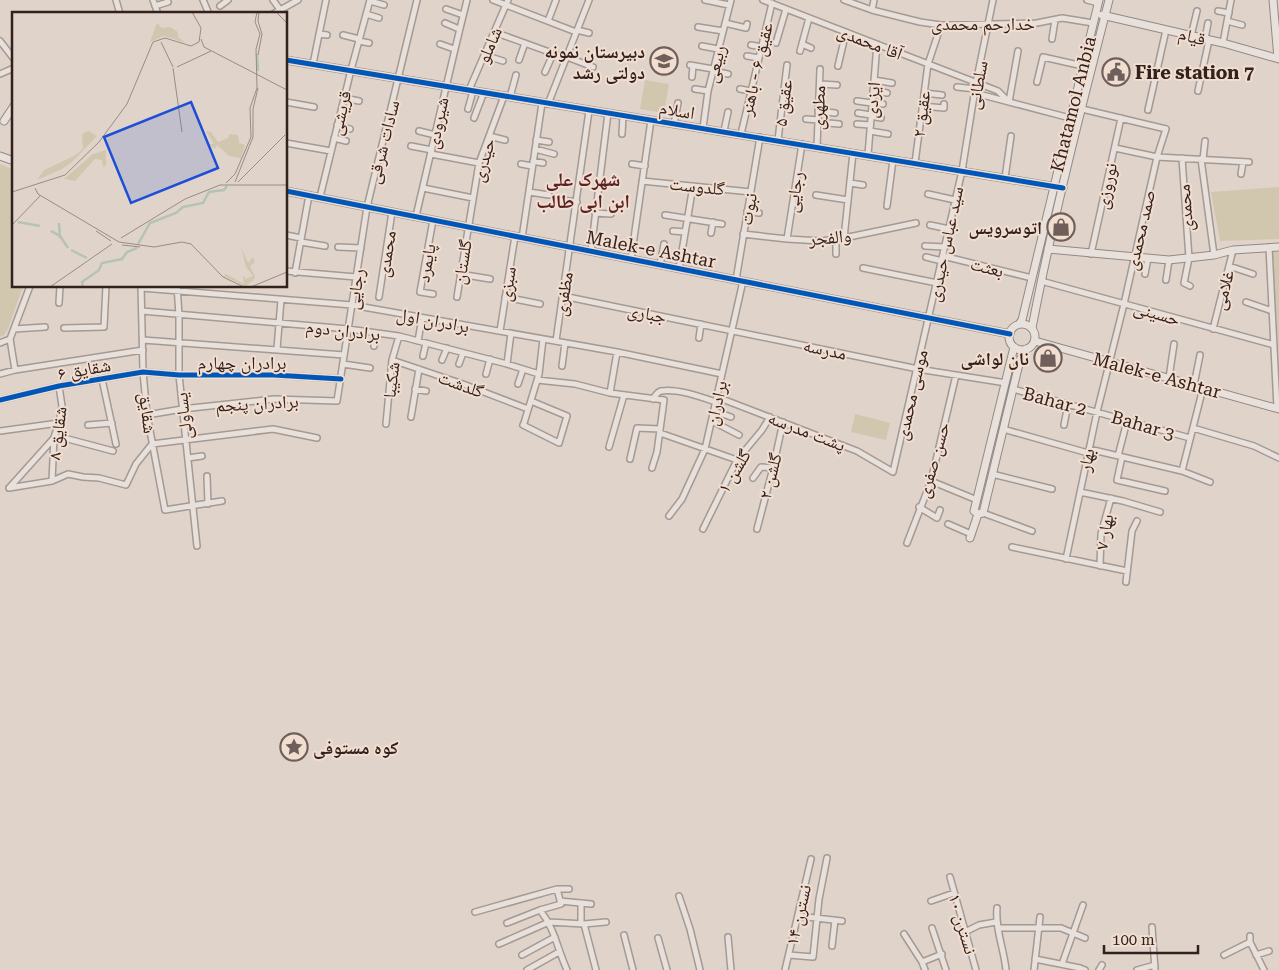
<svg xmlns="http://www.w3.org/2000/svg" width="1279" height="970" viewBox="0 0 1279 970" font-family="'Roboto Serif','Noto Naskh Arabic',serif">
  <style>
    .green { fill: #d1c7ae }
    .lines { fill: none; stroke-linecap: round; stroke-linejoin: round }
    .street-casing { stroke: #a59994; stroke-width: 8 }
    .secondary-casing { stroke: #948984; stroke-width: 9 }
    .street { stroke: #e8e1db; stroke-width: 5 }
    .secondary { stroke: #e8e1db; stroke-width: 7 }
    .cycleway-casing { stroke: #f1ded0; stroke-width: 8 }
    .cycleway { stroke: #0057b8; stroke-width: 5 }
    .labels { text-anchor: middle; dominant-baseline: central; stroke-width: 4; stroke-linejoin: round; paint-order: stroke }
    .street-label { font-size: 18px; fill: #32211d; stroke: #f1ded0 }
    .poi-label { font-size: 18px; font-weight: bold; fill: #32211d; stroke: #f1ded0; text-anchor: end }
    .neighbourhood-label { font-size: 19px; font-weight: bold; fill: #5a2125; stroke: #f1ded0 }
    .inset-river { fill: none; stroke: #b5c3b6; stroke-width: 2.5 }
    .inset-road { fill: none; stroke: #9a8c85; stroke-width: 1 }
    .view { fill: #1d4ed8; fill-opacity: 0.15; stroke: #1d4ed8; stroke-width: 2.5 }
    .inset-edge { fill: none; stroke: #32211d; stroke-width: 2.5 }
  </style>
  <rect width="100%" height="100%" fill="#e0d3ca"/>
  <path class="green" d="M645 80 669 84 664 113 640 109Z
    M0 164 14 170V286H23L8 329 4 335 0 337Z
    M1279 187V239L1220 241 1211 192Z
    M1272 252H1279V358Z
    M855 414 890 423 886 440 851 432Z"/>
  <g class="lines">
    <g class="street-casing">
      <path id="street" d="M116 0 120 14
        M153 0 158 14
        M203 0 209 14
        M273 0 281 11
        M493 0 576 32
        M705 0 729 5
        M763 0 998 91 1009 102
        M844 0 872 10 920 22 941 25 1037 23 1062 18 1093 23
        M1087 0 1098 3
        M370 1 384 5
        M155 6 168 2
        M220 6 228 0
        M446 9 463 15
        M872 10 874 0
        M1218 11 1229 13
        M273 14 298 0
        M366 14 379 18
        M548 21 556 0
        M1227 21 1242 25
        M445 23 459 29
        M725 23 746 28 747 24
        M698 27 723 31
        M577 30 589 33
        M494 32 566 58
        M319 34 327 35
        M343 35 359 39
        M1191 36 1197 11
        M1052 39 1055 20
        M1205 39 1208 23
        M0 41 14 59
        M359 41 369 43
        M776 43 786 9
        M1223 43 1231 0
        M440 44 454 49
        M802 44 811 48
        M751 45 762 47
        M702 46 718 49
        M800 51 809 18
        M484 55 503 61
        M747 56 759 58
        M567 57 593 67
        M519 60 525 43
        M313 64 326 0
        M690 65 713 69
        M838 66 846 32
        M713 71 728 74
        M545 72 553 54
        M0 74 14 68
        M692 77 693 66
        M874 80 892 83
        M1037 82 1043 57 1083 66
        M820 84 837 85
        M957 87 976 89
        M695 89 708 91
        M740 89 751 91
        M469 90 508 0
        M873 90 887 93
        M1198 91 1209 40
        M924 93 942 95
        M975 93 1070 118
        M510 97 516 75
        M344 98 359 101
        M857 101 872 103
        M286 102 314 107
        M872 102 883 104
        M1009 102 1018 51
        M548 104 589 0
        M922 106 944 108V104
        M468 109 473 91
        M1148 110 1166 30
        M818 111 835 113
        M858 113 871 115
        M871 116 881 118
        M474 118 484 92
        M806 119 818 120
        M818 122 839 124
        M674 124 678 103
        M857 124 870 125
        M337 125 350 129
        M703 128 708 91 731 0
        M419 131 435 135
        M724 131 728 112
        M870 131 888 134
        M622 134 623 116
        M741 134 772 3
        M489 136 505 140
        M334 138 346 141
        M536 140 549 142
        M778 140 787 65
        M286 143 331 151
        M411 146 432 150
        M817 147 820 69
        M1115 148 1157 157 1249 162
        M535 149 554 154
        M431 154 479 163
        M868 155 877 44
        M1182 158 1189 258 1184 283 1190 286
        M1201 159 1214 255
        M1203 160 1205 141
        M533 161 543 163
        M915 163 928 64 941 25
        M521 164 532 166
        M632 164 645 166
        M1241 174 1243 162
        M1005 178 1011 136
        M642 181 751 192
        M850 183 863 185
        M423 188 473 198
        M529 192 549 195
        M928 194 955 200
        M816 195 848 200
        M320 197 351 70 370 0
        M561 200 577 202
        M887 206 893 160
        M747 211 759 213
        M595 213 611 214
        M665 215 722 224
        M416 216C433 144 449 72 467 0
        M433 220 420 292 433 294
        M930 225 949 229
        M673 231 685 232
        M711 233 713 222
        M743 234 787 239 821 241 844 238 916 223
        M286 235 301 238
        M522 238 542 103
        M844 238 853 153
        M787 239 802 144
        M836 239V254
        M301 242 325 246
        M925 246 945 247
        M338 247 361 248
        M1269 247 1277 408
        M591 251 608 113
        M1091 254 1121 118
        M943 256 1032 278
        M926 257 942 261
        M631 259 651 120
        M660 265 664 244
        M1229 266 1253 274
        M863 268 937 283
        M679 269 693 186
        M286 271 356 277
        M295 273 309 195
        M460 274 490 279
        M1145 274 1148 258
        M736 280 760 137
        M1166 280 1169 260
        M1041 281 1274 345
        M141 286 143 372 147 415 165 510 222 501
        M177 286 179 315V375L197 546
        M142 288 352 305 617 352 722 374
        M563 296 918 369 1006 383
        M379 297 392 212
        M457 297 479 163 504 96
        M505 297 540 304
        M1246 302 1272 311
        M59 303 60 286
        M142 311 348 329 399 336 507 364 539 374
        M64 328 104 327 106 286
        M14 329 45 327
        M1213 329 1233 250
        M500 331 515 236
        M699 338 701 324
        M10 339 15 370
        M143 340 344 355
        M418 341 422 318
        M556 341 589 111
        M0 343 10 339 30 286
        M374 346 375 333
        M277 349 281 300
        M423 356 426 343
        M392 360 463 384 528 409
        M442 360 447 348
        M343 364 370 368
        M459 364 463 353
        M507 364 511 333
        M562 366 565 343
        M0 374 15 370 143 350
        M486 374 490 359
        M1169 378 1174 344
        M102 379 116 444
        M537 380 575 384 610 393 664 400 657 452 652 468
        M518 384 523 369
        M1194 385 1200 355
        M415 389 426 391
        M1013 389 1190 438
        M610 393 617 352
        M717 397 857 451 893 472 962 171 976 83 993 0
        M653 399C655 396 657 392 661 391 677 388 701 397 716 402
        M0 400 59 386 143 372 179 375H274L341 379
        M531 401 567 416 559 443 523 425 524 423 539 374 543 339
        M714 411 731 417
        M147 415 182 409 274 399 337 401 367 207 417 0
        M411 417 419 369
        M712 421 739 435
        M386 424 392 360 399 336
        M88 425 112 423
        M1064 425 1068 404
        M1193 428 1254 446 1279 458
        M1003 429 1088 453
        M0 431 59 423
        M660 433 737 460
        M54 437 68 439 113 451
        M609 447 624 395
        M1089 449 1182 471 1210 482
        M1118 456 1127 421
        M1122 457 1117 480 1165 491
        M188 458 202 456
        M630 459 637 428 660 429
        M1182 471 1203 388
        M992 474 1052 489
        M207 476 208 504
        M753 478 761 467 773 468
        M52 481 54 437 59 423 62 406 59 386
        M931 481 977 500
        M10 487 54 438
        M9 488 52 481 68 474 83 477 99 478 126 485 136 464 152 444 273 429 317 438
        M1080 492 1123 501 1160 512
        M919 507 937 518 940 510
        M983 513 1032 531
        M669 516 682 499 705 449 743 281
        M948 524 971 534
        M703 529 737 460 762 430 770 417
        M757 529 773 468 783 422
        M907 543 931 481 956 375
        M1012 547 1127 571
        M1066 559 1097 412 1124 304 1157 157 1166 129 1082 109
        M1100 566 1101 534 1111 498
        M1126 582 1132 531 1137 521
        M950 877 976 970
        M679 896 690 929 700 970
        M560 901 591 904
        M931 901 954 893
        M581 903V924
        M997 908C995 929 1004 949 1006 970
        M540 910C555 929 557 948 567 970
        M475 912 557 889H569
        M798 916 842 921
        M507 923 540 910 561 904 557 889
        M584 924 596 970
        M1152 927 1155 970
        M932 928 946 970
        M998 928H1061L1085 938
        M965 932 979 925 996 922
        M904 934 922 962 925 970
        M624 935 633 970
        M1250 936V942L1264 970
        M728 937 731 970
        M658 938 667 970
        M499 944 549 922 584 924 606 922
        M832 946 835 920
        M522 955 555 937
        M789 955 813 957 819 899 827 858
        M1224 955 1250 942
        M1256 955 1269 951
        M1035 959 1080 968 1085 970
        M922 962 942 954
        M1062 964 1083 905
        M527 970 559 952
        M785 970 811 859
        M1034 970 1040 917
        M1099 970 1102 965
        M1137 970 1155 965"/>
    </g>
    <g class="secondary-casing">
      <path id="secondary" d="M1273 0 1278 58
        M1102 15 1223 43 1279 59
        M286 60 1063 188
        M4 121 14 106
        M0 156 14 161
        M286 191 1010 334
        M1048 249 1169 260 1214 255 1233 250 1279 247
        M1019 324 1022 320 1099 0
        M1009 337a13 13 0 1 1 26 0a13 13 0 1 1-26 0Z
        M1032 328C1053 218 1081 109 1109 0
        M1035 341 1279 409
        M978 514 974 511 1014 347
        M970 538 978 514 983 513 1020 360 1026 349"/>
    </g>
    <use href="#street" class="street"/>
    <use href="#secondary" class="secondary"/>
    <g class="cycleway-casing">
      <path id="cycleway" d="M286 60 1063 188
        M286 191 1010 334
        M0 400 59 386 143 372 179 375H274L341 379"/>
    </g>
    <use href="#cycleway" class="cycleway"/>
  </g>
  <defs>
    <g id="school-ring" transform="scale(1.4375)"><circle r="9.5" fill="#f1ded0" stroke="#6f5f5a" stroke-width="1.5"/><path d="M0-5L7-2L0 1L-7-2ZM-4 1L0 2.5L4 1V4Q0 6-4 4Z" fill="#6f5f5a"/></g>
    <g id="civic-ring" transform="scale(1.4375)"><circle r="9.5" fill="#f1ded0" stroke="#6f5f5a" stroke-width="1.5"/><path d="M-.6-6.5H3V-4.5H.6V-3L4-1V1h2V6H-6V1h2V-1L-.6-3ZM-1.2 2.5V6h2.4V2.5Z" fill="#6f5f5a"/></g>
    <g id="shop-ring" transform="scale(1.4375)"><circle r="9.5" fill="#f1ded0" stroke="#6f5f5a" stroke-width="1.5"/><path d="M-5-2.5h2.3a2.7 3.5 0 0 1 5.4 0H5L5.5 6h-11ZM-1.5-2.5h3a1.5 2.3 0 0 0-3 0Z" fill="#6f5f5a"/></g>
    <g id="sight-ring" transform="scale(1.4375)"><circle r="9.5" fill="#f1ded0" stroke="#6f5f5a" stroke-width="1.5"/><path d="M0-6L1.8-2.2L6-1.7L2.9 1.2L3.7 5.4L0 3.3L-3.7 5.4L-2.9 1.2L-6-1.7L-1.8-2.2Z" fill="#6f5f5a"/></g>
  </defs>
  <g fill-rule="evenodd">
    <use href="#school-ring" x="664" y="61"/>
    <use href="#civic-ring" x="1116" y="72"/>
    <use href="#shop-ring" x="1061" y="227"/>
    <use href="#shop-ring" x="1048" y="358"/>
    <use href="#sight-ring" x="294" y="747"/>
  </g>
  <g class="labels">
    <g class="street-label">
      <text x="983" y="23">خدارحم محمدی</text>
      <text transform="translate(1192 36) rotate(14)">قیام</text>
      <text transform="translate(870 42) rotate(21)">آقا محمدی</text>
      <text transform="translate(489 45) rotate(-67)">شاملو</text>
      <text transform="translate(715 64) rotate(-76)">ربیعی</text>
      <text transform="translate(756 69) rotate(-77)">عقیق ۶ - باهنر</text>
      <text transform="translate(977 85) rotate(-80)">سلطانی</text>
      <text transform="translate(872 100) rotate(-85)">ایزدی</text>
      <text transform="translate(783 103) rotate(-83)">عقیق ۵</text>
      <text transform="translate(1073 104) rotate(-76)">Khatamol Anbia</text>
      <text transform="translate(818 108) rotate(-88)">مطهری</text>
      <text transform="translate(677 110) rotate(9)">اسلام</text>
      <text transform="translate(340 113) rotate(-77)">قریشی</text>
      <text transform="translate(921 114) rotate(-83)">عقیق ۲</text>
      <text transform="translate(437 123) rotate(-78)">شیرودی</text>
      <text transform="translate(383 142) rotate(-76)">سادات شرقی</text>
      <text transform="translate(483 160) rotate(-74)">حیدری</text>
      <text transform="translate(697 186) rotate(6)">گلدوست</text>
      <text transform="translate(1106 186) rotate(-78)">نوروزی</text>
      <text transform="translate(794 192) rotate(-81)">رجایی</text>
      <text transform="translate(1185 208) rotate(-95)">محمدی</text>
      <text transform="translate(748 209) rotate(-80)">نبوت</text>
      <text transform="translate(1140 230) rotate(-77)">صمد محمدی</text>
      <text transform="translate(830 237) rotate(-5)">والفجر</text>
      <text transform="translate(945 244) rotate(-78)">سید عباس حیدری</text>
      <text transform="translate(651 249) rotate(11)">Malek-e Ashtar</text>
      <text transform="translate(386 254) rotate(-81)">محمدی</text>
      <text transform="translate(462 262) rotate(-81)">گلستان</text>
      <text transform="translate(426 263) rotate(-80)">پایمرد</text>
      <text transform="translate(987 267) rotate(14)">بعثت</text>
      <text transform="translate(507 284) rotate(-81)">سبزی</text>
      <text transform="translate(355 289) rotate(-81)">رجایی</text>
      <text transform="translate(1223 290) rotate(-76)">غلامی</text>
      <text transform="translate(563 294) rotate(-81)">مظفری</text>
      <text transform="translate(647 313) rotate(11)">جباری</text>
      <text transform="translate(1157 313) rotate(16)">حسینی</text>
      <text transform="translate(433 320) rotate(10)">برادران اول</text>
      <text transform="translate(343 330) rotate(6)">برادران دوم</text>
      <text transform="translate(825 349) rotate(12)">مدرسه</text>
      <text x="242" y="362">برادران چهارم</text>
      <text transform="translate(84 369) rotate(-10)">شقایق ۶</text>
      <text transform="translate(1157 375) rotate(15)">Malek-e Ashtar</text>
      <text transform="translate(391 380) rotate(-83)">شکیبا</text>
      <text transform="translate(461 384) rotate(20)">گلدشت</text>
      <text transform="translate(911 395) rotate(-77)">موسی محمدی</text>
      <text transform="translate(1055 401) rotate(15)">Bahar 2</text>
      <text transform="translate(257 403) rotate(-3)">برادران پنجم</text>
      <text transform="translate(716 403) rotate(-77)">برادران</text>
      <text transform="translate(148 413) rotate(83)">شقایق</text>
      <text transform="translate(183 416) rotate(-96)">یساولی</text>
      <text transform="translate(1143 425) rotate(16)">Bahar 3</text>
      <text transform="translate(807 431) rotate(21)">پشت مدرسه</text>
      <text transform="translate(57 433) rotate(-83)">شقایق ۸</text>
      <text transform="translate(933 460) rotate(-74)">حسن صفری</text>
      <text transform="translate(1086 460) rotate(-78)">بهار</text>
      <text transform="translate(734 471) rotate(-59)">گلشن ۱</text>
      <text transform="translate(770 476) rotate(-76)">گلشن ۲</text>
      <text transform="translate(1104 532) rotate(-80)">بهار ۷</text>
      <text transform="translate(798 915) rotate(-77)">نسترن ۱۴</text>
      <text transform="translate(963 924) rotate(74)">نسترن ۱۰</text>
    </g>
    <g class="poi-label">
      <text x="645" y="51">دبیرستان نمونه<tspan x="645" dy="21">دولتی رشد</tspan></text>
      <text x="1135" y="72" text-anchor="start">Fire station 7</text>
      <text x="1042" y="227">اتوسرویس</text>
      <text x="1029" y="358">نان لواشی</text>
      <text x="313" y="747" text-anchor="start">کوه مستوفی</text>
    </g>
    <g class="neighbourhood-label">
      <text x="583" y="179">شهرک علی<tspan x="583" dy="22">ابن ابی طالب</tspan></text>
    </g>
  </g>
  <g transform="translate(12 12)">
    <rect width="275" height="275" fill="#e0d3ca"/>
    <path d="M145 11 150 16 158 15 166 20V25L174 31 152 24 138 30ZM77 119 85 124 61 149 50 157 25 168 32 158 62 144 71 137 70 122ZM194 119 199 120 206 130 216 126 217 122 226 123 227 131 233 133 229 146 217 144 205 133 203 137 196 132H202ZM94 138V153L91 155 90 148 83 147 63 169 52 167 81 142ZM229 235 236 251 241 245 243 250 238 254 243 265 241 268 243 267 233 274 211 264 214 262 232 272 231 263 234 267 241 264 234 255Z" fill="#d1c7ae"/>
    <path class="inset-river" d="M245 42 246 59M6 210 28 214M47 211 48 226M39 219 48 224 56 236M126 232 138 211 164 201 171 195 191 191 197 180 212 178 215 174M59 238 75 246M71 275 70 270 87 258 90 251 110 247 115 240 125 236"/>
    <path class="inset-road" d="M264 0 275 11M189 27 192 35 275 78M149 30 161 55M246 43 250 22 246 9 247 0M165 55 199 39M161 56 170 120M223 170 241 125V97L246 76M226 170 273 123M214 171 223 162 239 125 238 96 245 76 244 37 248 22 243 10 245 0M23 176 26 182 107 230 142 235 170 230 179 232 211 265 232 275M0 180 53 163 87 130 115 92 141 30 153 26 179 34 187 30 189 16 180 0M0 213 28 184M84 219 99 229M109 226 173 187 208 173H275M110 233 128 235M38 275 100 232M239 275 275 260"/>
    <path class="view" d="M179 90 206 156 119 191 92 125Z"/>
    <rect width="275" height="275" class="inset-edge"/>
  </g>
  <path d="M1104 945v8h94v-8" fill="none" stroke="#32211d" stroke-width="2.5"/>
  <text x="1112" y="945" font-size="15" fill="#32211d" stroke="#f1ded0" stroke-width="4" paint-order="stroke">100 m</text>
</svg>
